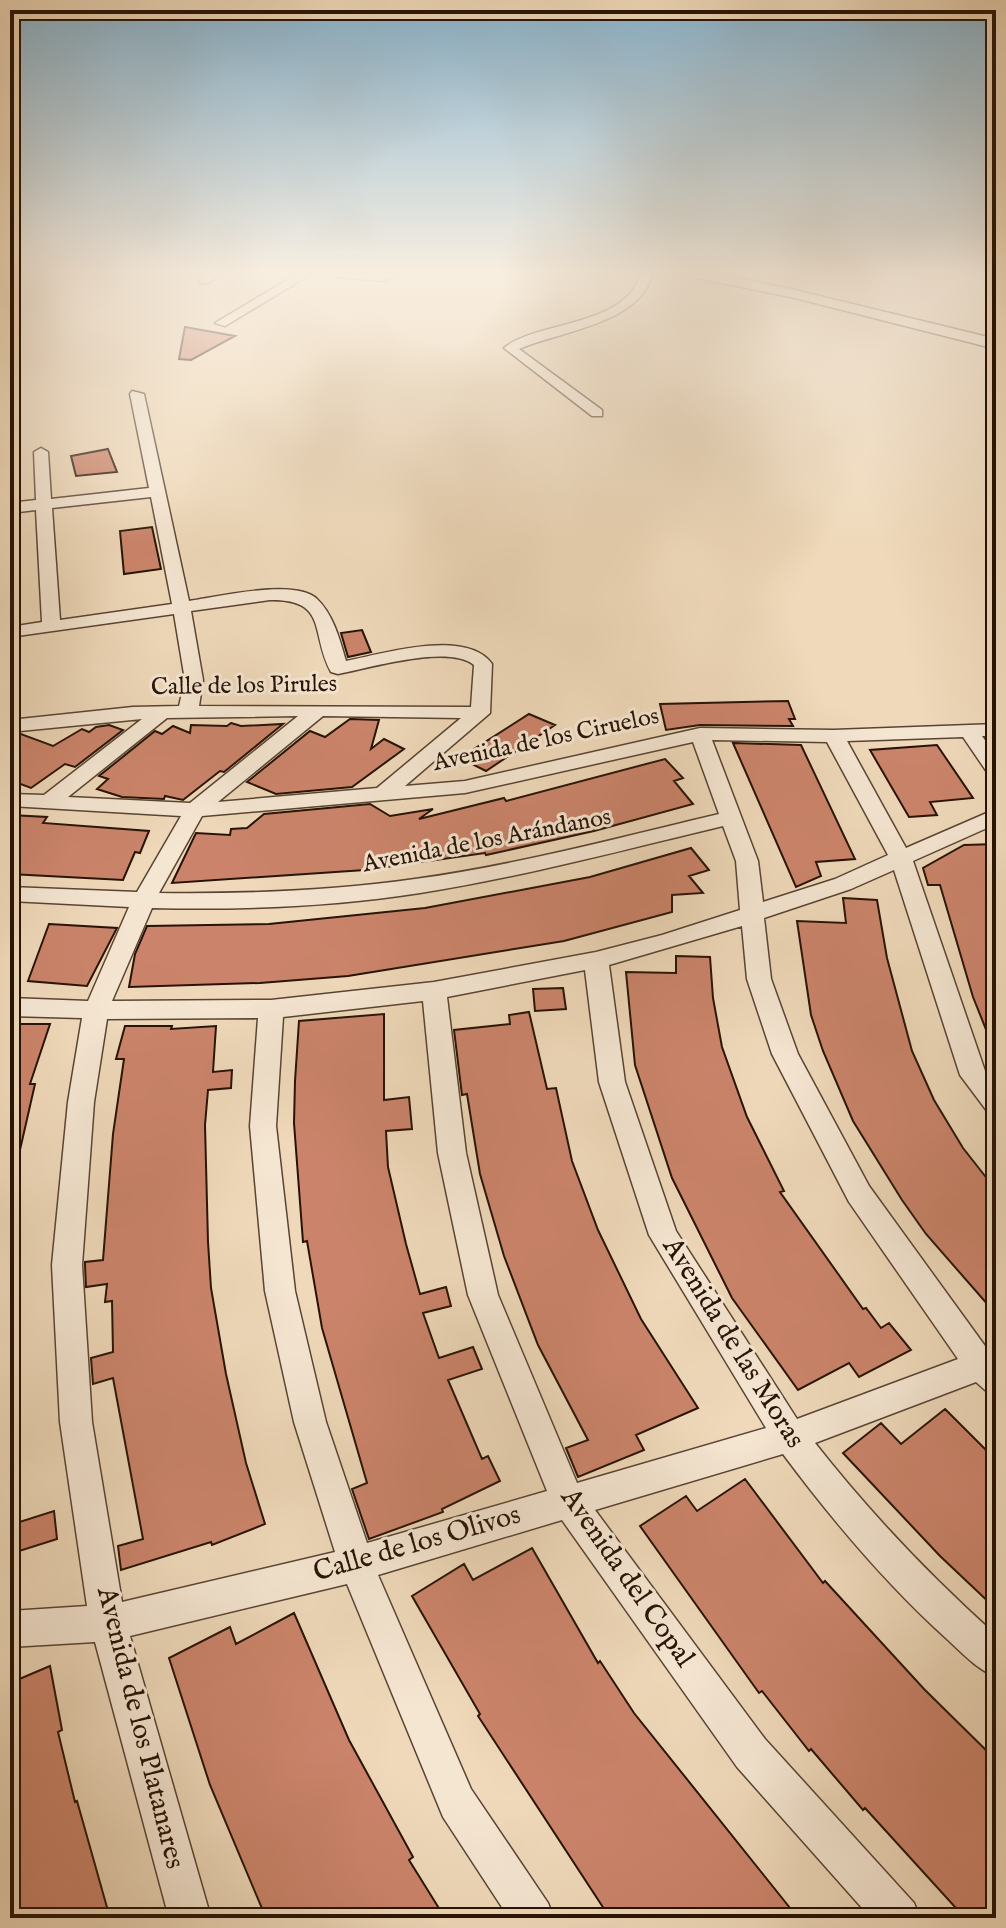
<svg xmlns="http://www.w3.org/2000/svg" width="1006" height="1928" viewBox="0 0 1006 1928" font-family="'IM FELL English',serif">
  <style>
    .building { fill: #cb846b; stroke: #271306; stroke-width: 2 }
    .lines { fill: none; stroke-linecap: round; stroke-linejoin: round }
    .minor-casing { stroke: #594433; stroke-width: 3 }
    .tertiary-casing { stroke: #594433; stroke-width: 3 }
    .minor { fill: #f5e6d2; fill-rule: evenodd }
    .tertiary { fill: #f5e6d2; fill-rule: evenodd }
    .labels { text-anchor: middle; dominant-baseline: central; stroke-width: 6; stroke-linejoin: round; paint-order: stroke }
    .street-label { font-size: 24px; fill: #271306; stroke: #f5e6d2 }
    .near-street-label { font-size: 28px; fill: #271306; stroke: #f5e6d2 }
  </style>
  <rect width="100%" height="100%" fill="#efd9ba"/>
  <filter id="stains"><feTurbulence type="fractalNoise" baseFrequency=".0025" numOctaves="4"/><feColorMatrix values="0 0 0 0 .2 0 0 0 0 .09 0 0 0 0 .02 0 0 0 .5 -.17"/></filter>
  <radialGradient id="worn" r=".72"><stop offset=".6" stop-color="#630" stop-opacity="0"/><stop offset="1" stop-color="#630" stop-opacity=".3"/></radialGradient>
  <path class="building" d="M185 327 235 336 191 360 179 359Z
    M108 449 117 472 76 476 71 456Z
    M152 527 161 569 124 574 120 531Z
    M362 630 371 652 348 657 341 633Z
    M788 701 795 719H789L793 726 700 725 666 730 660 704Z
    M529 714 555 725 486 771 460 758Z
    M350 719 379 720 371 749 384 739 404 749 352 787 276 794 247 782 310 731 325 737Z
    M231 723 241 726 283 724 224 772 220 771 183 800 165 796 164 799 122 797 97 789 108 779 99 776 155 731 162 734 173 726 190 733 191 725 227 726Z
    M109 725 123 730 75 767 65 764 31 788 10 780V741L21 734 53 746 82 729 89 732 96 727Z
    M733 743 801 745 855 859 816 862 821 876 796 887Z
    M937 745 973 798 930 802 937 815 909 817 870 750Z
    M665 759 683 778 674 781 693 804 594 831 486 855 485 853 365 870 172 883 196 833 230 835 231 829 247 828 264 814 370 804 390 816 433 809 419 819 504 798 506 801Z
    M10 815 47 817 43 823 149 831 140 853 135 852 123 880 10 874Z
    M996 844V1052H995L973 997 940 885H928L923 868 964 845Z
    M691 848 709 870 689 876 703 893 672 895V912L564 941 348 976 260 983 129 987 135 954 147 926 269 924 425 908 590 877Z
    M843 898 877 900 887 958 912 1051 934 1100 963 1148 996 1190V1314L926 1234 902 1200 853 1121 823 1051 811 1015 797 921 846 923Z
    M49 924 117 928 87 986 28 981Z
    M676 956 710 957 713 998 722 1047 747 1117 784 1191 780 1192 863 1309 866 1308 881 1328 889 1323 911 1350 859 1377 849 1363 798 1390 732 1298 672 1178 635 1065 626 972 676 973Z
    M563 988 566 1009 535 1011 533 989Z
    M529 1012 547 1089 556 1088 572 1161 598 1230 641 1319 698 1408 636 1435 644 1450 578 1477 566 1448 588 1440 538 1345 504 1256 480 1174 467 1094 462 1095 454 1030 510 1024 509 1015Z
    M384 1014V1100L409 1097 412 1129 386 1131 388 1167 406 1244 420 1294 446 1287 451 1306 423 1313 439 1358 473 1347 482 1369 448 1380 482 1459 488 1456 500 1481 442 1509 443 1512 369 1539 352 1489 367 1483 322 1328 307 1241 303 1242 294 1123 295 1081 299 1021Z
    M10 1024H50L30 1084H35L20 1150 10 1149Z
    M125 1026H172L171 1029 216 1026 213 1072 232 1070 231 1088 208 1090 205 1125 208 1242 211 1288 226 1374 246 1463 265 1524 212 1545 211 1542 121 1570 118 1546 143 1539 113 1378 93 1384 91 1358 113 1352 112 1301 105 1302 107 1284 86 1287 85 1265V1262L103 1260 113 1134 124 1059H116Z
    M945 1409 996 1460V1609L940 1556 843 1453 881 1423 901 1444Z
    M745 1479 823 1583 825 1581 924 1689 996 1760V1907L988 1918H965L865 1808 863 1810 811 1749 809 1751 762 1691 759 1693 640 1526 686 1496 697 1511Z
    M54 1511 57 1539 10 1554V1525Z
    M532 1548 598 1663 600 1661 634 1713 798 1918H610L478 1716 480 1714 412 1596 464 1564 473 1580Z
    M294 1613 349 1740 413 1857 409 1860 445 1918H266L210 1785 169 1658 230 1627 236 1644Z
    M50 1666 62 1730 58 1732 75 1802 77 1801 110 1918H10V1683Z"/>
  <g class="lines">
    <g class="minor-casing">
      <path id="minor" d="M208 274H222L208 283H200V279Z
        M297 274H311L225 326 215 323Z
        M332 274H400L382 281 338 277Z
        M640 274H652C641 324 557 332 519 349L602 410V416H592L504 348C536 321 627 327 640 274Z
        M706 274H738L710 279 706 278Z
        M132 391 144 394 189 601C217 597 296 578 317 599 333 614 340 640 346 661 383 654 466 628 492 664L490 713 405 786 465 781 700 728 834 730 996 724V736H982L996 756V777L989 775 963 737 847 741 906 848 996 809V824L913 861 985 1071 996 1085V1114L987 1111 960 1075 894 870 851 889 764 918 771 979 798 1054 869 1186 985 1346 996 1342V1394L985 1390 976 1382 815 1443C870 1513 930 1576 996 1635V1677C977 1669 963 1654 948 1640 886 1584 833 1521 783 1454L595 1510 765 1739 914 1903 920 1918H871L737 1767 562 1520 378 1575 471 1789 548 1903 554 1918H509L443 1817 347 1584 130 1636 211 1918H169L95 1642 10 1647V1611L87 1606 60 1422 52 1265 68 1102 82 1018 10 1016V998L88 1001 129 907 10 901V887L137 892 181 816 10 806V794L44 795 142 719 10 732V720L133 707 179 706 185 680 174 614 10 637V627L42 622 36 510 10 513V503L36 500 34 452 41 448 48 452 51 499 149 488 130 394ZM151 497 172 604 60 620 52 508ZM270 600C329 599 310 634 331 672L338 674C370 668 448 644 474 665L471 707 199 706 203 680 191 611ZM298 716 190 803 68 797 167 718ZM323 716 461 718 377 788 218 802ZM712 740 827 742 888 855 835 879 763 902 758 861ZM693 742 719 814C618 838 517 865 415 879 330 891 245 894 159 893L202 816 465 793ZM723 826 736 861 740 910 662 935 596 952 434 982 271 1000 112 1001 152 908C241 910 331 907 420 893 522 877 623 850 723 826ZM742 926 747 979 772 1054 849 1202 958 1359 797 1419 676 1231 625 1082 609 965ZM585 970 599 1082 649 1235 766 1428 577 1483 498 1295 466 1153 447 997ZM423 1001 438 1153 468 1295 547 1491 367 1543 326 1422 295 1291 276 1126 283 1017ZM258 1018 250 1126 265 1291 294 1422 335 1552 122 1602 92 1422 82 1265 94 1102 107 1019Z"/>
    </g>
    <g class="tertiary-casing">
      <path id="tertiary" d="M689 274H716L791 289 996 339V349L791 297 696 278Z"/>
    </g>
    <use href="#minor" class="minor"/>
    <use href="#tertiary" class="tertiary"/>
  </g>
  <linearGradient id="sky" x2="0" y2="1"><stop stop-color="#89b6d2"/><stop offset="0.5" stop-color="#f8eee0"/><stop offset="1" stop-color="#f8eee0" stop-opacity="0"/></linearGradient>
  <rect width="1006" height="544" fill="url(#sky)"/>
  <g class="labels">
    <g class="street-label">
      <text transform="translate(244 686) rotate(-1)">Calle de los Pirules</text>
      <text transform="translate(546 740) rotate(-12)">Avenida de los Ciruelos</text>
      <text transform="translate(487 841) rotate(-11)">Avenida de los Arándanos</text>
    </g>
    <g class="near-street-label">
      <text transform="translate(733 1343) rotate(58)">Avenida de las Moras</text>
      <text transform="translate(417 1544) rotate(-16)">Calle de los Olivos</text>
      <text transform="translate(627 1578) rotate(55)">Avenida del Copal</text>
      <text transform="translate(140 1728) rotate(76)">Avenida de los Platanares</text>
    </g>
  </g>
  <rect width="1006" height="1928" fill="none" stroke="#efd9ba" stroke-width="40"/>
  <rect x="12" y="12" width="982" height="1904" fill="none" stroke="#271306" stroke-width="4"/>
  <rect x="20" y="20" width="966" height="1888" fill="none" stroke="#271306" stroke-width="2"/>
  <rect width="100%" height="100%" filter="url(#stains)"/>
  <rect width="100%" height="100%" fill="url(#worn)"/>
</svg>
